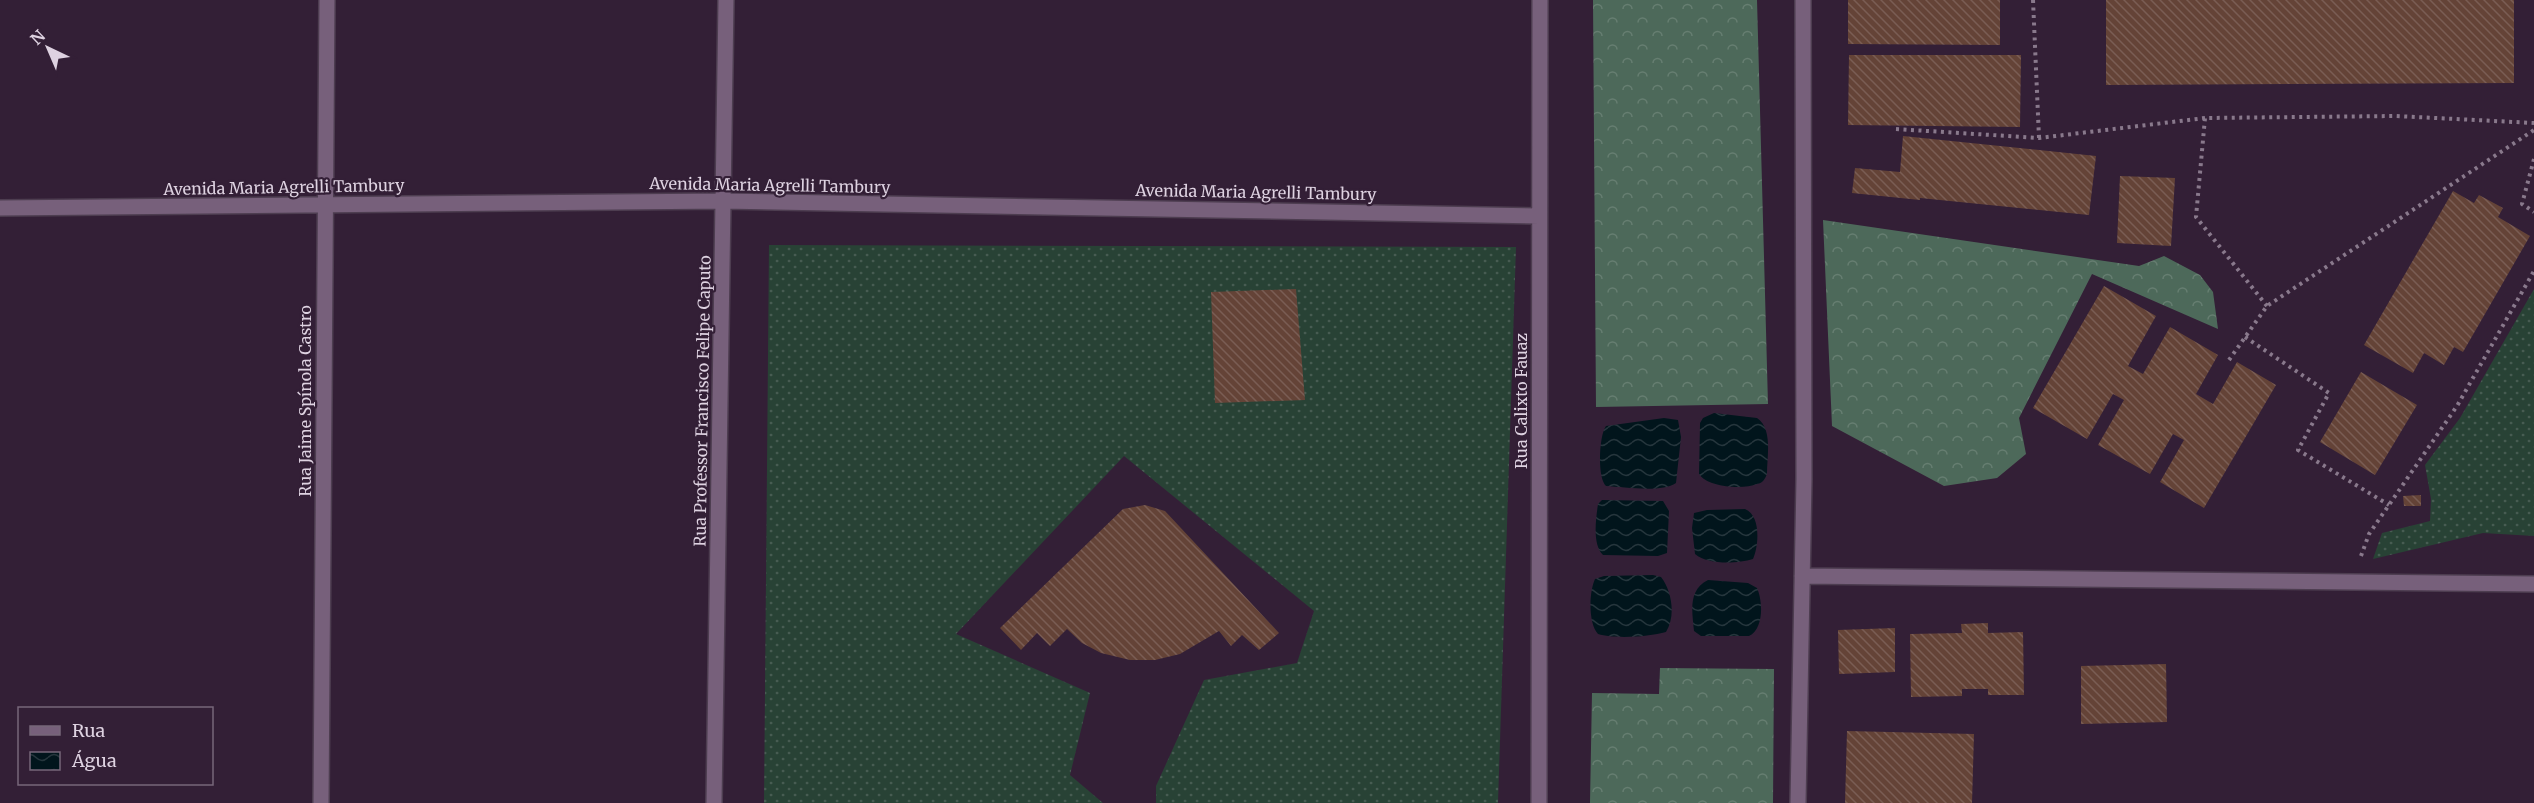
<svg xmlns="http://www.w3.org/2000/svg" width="2534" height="803" viewBox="0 0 2534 803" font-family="Merriweather,serif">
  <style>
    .grass { fill: url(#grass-dots) }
    .forest { fill: url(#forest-crowns) }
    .water { fill: url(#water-waves) }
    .building { fill: url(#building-back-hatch) }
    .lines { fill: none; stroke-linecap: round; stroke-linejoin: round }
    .lane-casing { stroke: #4d3d50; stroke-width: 18 }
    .street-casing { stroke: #4d3d50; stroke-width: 18 }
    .path { stroke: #89798c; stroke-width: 4; stroke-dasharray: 3 4.5; stroke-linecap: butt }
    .lane { stroke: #77607b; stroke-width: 15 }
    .street { stroke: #77607b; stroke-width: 15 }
    .labels { text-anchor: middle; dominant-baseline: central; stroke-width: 4.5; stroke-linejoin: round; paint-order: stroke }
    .street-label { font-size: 16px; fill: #ded2e1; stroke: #331f36 }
  </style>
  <defs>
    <pattern id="grass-dots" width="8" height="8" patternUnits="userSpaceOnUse" patternTransform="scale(1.5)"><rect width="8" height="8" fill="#284235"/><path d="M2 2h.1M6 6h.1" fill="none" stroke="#475c52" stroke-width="1.8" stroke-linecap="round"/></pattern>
    <pattern id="forest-crowns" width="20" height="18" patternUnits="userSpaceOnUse" patternTransform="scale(1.5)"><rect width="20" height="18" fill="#4d695a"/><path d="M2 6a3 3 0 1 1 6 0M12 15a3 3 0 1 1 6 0" fill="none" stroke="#667e71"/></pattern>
    <pattern id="water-waves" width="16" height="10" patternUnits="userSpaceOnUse" patternTransform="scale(1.5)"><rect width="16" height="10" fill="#01151c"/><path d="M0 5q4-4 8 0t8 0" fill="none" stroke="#26363d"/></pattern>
    <pattern id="building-back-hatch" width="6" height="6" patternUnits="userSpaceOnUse" patternTransform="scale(1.5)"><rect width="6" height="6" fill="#644337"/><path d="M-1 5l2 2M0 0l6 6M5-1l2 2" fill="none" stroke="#7a5d54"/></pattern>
  </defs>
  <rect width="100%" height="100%" fill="#331f36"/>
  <path class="grass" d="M769 245 1516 247 1498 803H1156V786L1204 680 1297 663 1314 611 1124 456 956 634 1090 693 1070 775 1103 803H764Z
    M2534 289V536L2483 533 2373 559 2382 533 2430 521 2431 499 2425 465 2460 418Z"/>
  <path class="forest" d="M1593 0H1757L1768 404 1596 407Z
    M1823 220 2139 266 2164 256 2200 275 2213 292 2218 329 2092 274 2019 418 2026 454 1997 478 1944 486 1832 426Z
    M1660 668 1774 669 1773 803H1590L1592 693 1659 694Z"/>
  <path class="water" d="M1714 413 1757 418C1773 429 1767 456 1767 474 1765 479 1763 483 1757 484 1743 490 1707 487 1699 474L1700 423 1703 418Z
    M1664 418 1678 420 1681 437 1676 483C1662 493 1624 487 1606 486 1597 478 1599 435 1606 426Z
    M1602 500 1663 501 1669 511 1667 553 1658 556 1603 555C1592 545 1596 518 1598 504Z
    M1745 509C1761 515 1759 546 1753 559 1737 564 1708 565 1695 554L1692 528 1694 513 1707 510Z
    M1653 575 1661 577C1672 591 1676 616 1666 632 1649 637 1614 639 1598 634 1588 623 1589 592 1595 579L1604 576Z
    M1708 580 1748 583 1757 588C1763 601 1764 629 1749 636H1701L1694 631C1692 611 1688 590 1708 580Z"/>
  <path class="building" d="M1848 0H2000V45L1848 44Z
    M2106 0H2514V83L2106 85Z
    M1849 55H2021L2020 127 1848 125Z
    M1903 136 2096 156 2089 215 1920 198V200L1852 193 1855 168 1900 172Z
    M2120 176 2175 178 2171 246 2117 243Z
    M2453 191 2474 203 2479 195 2503 208 2498 217 2530 236 2463 352 2454 347 2444 365 2424 353 2413 373 2364 345Z
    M2104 286 2156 316 2128 366 2143 374 2170 327 2218 355 2196 394 2213 404 2237 362 2276 385 2204 508 2160 482 2184 440 2173 434 2150 474 2098 445 2124 400 2113 394 2087 439 2033 408Z
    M1296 289 1305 400 1215 403 1211 292Z
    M2361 372 2417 405 2375 475 2320 442Z
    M2421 495V506H2404L2403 496Z
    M1145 505 1165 511 1279 633 1259 650 1242 635 1231 646 1219 631 1180 654 1155 660H1130L1101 653 1082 643 1067 629 1050 646 1037 633 1021 650 1000 628 1123 509Z
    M1988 623V633L2023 632 2024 695H1988V689H1962V696L1911 697 1910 634 1962 633 1961 624Z
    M1895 628V672L1839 674 1838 630Z
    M2166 664 2167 722 2081 724V666Z
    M1847 731 1974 734 1972 803H1845Z"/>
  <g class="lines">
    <g class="lane-casing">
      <path id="lane" d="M1802 576 2534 584
        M1798 803 1804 479 1803 0"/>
    </g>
    <g class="street-casing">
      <path id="street" d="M0 208 723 201 1539 216
        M321 803 327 0
        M714 803 726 0
        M1539 803 1540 0"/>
    </g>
    <path class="path" d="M2033 0 2039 138
      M1896 129 2039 138 2205 118
      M2534 159 2522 204 2534 212
      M2267 306 2196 217 2205 118 2396 116 2534 123
      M2245 337 2329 393 2298 450 2389 505
      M2229 360 2267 306 2534 130
      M2361 556 2369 534 2457 406 2534 271"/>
    <use href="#lane" class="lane"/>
    <use href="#street" class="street"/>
  </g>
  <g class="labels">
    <g class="street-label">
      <text transform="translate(770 185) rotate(1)">Avenida Maria Agrelli Tambury</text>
      <text transform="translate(284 187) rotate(-1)">Avenida Maria Agrelli Tambury</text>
      <text transform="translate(1256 192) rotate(1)">Avenida Maria Agrelli Tambury</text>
      <text transform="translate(305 401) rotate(-90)">Rua Jaime Spínola Castro</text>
      <text transform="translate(702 401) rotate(-89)">Rua Professor Francisco Felipe Caputo</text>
      <text transform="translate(1521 401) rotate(-90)">Rua Calixto Fauaz</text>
    </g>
  </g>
  <rect x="18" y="707" width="195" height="78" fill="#331f36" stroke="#77677a" stroke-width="1.5"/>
  <rect x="30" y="726" width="30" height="9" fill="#77607b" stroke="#77677a" stroke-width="1.5"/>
  <text x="72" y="737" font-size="18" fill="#ded2e1">Rua</text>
  <rect x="30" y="752" width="30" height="18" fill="url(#water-waves)" stroke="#77677a" stroke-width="1.5"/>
  <text x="72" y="767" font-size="18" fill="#ded2e1">Água</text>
  <g transform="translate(48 48) rotate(316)" stroke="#331f36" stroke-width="4.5" paint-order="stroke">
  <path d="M0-4.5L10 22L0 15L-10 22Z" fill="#ded2e1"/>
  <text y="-9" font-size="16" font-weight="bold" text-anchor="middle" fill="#ded2e1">N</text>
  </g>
</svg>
